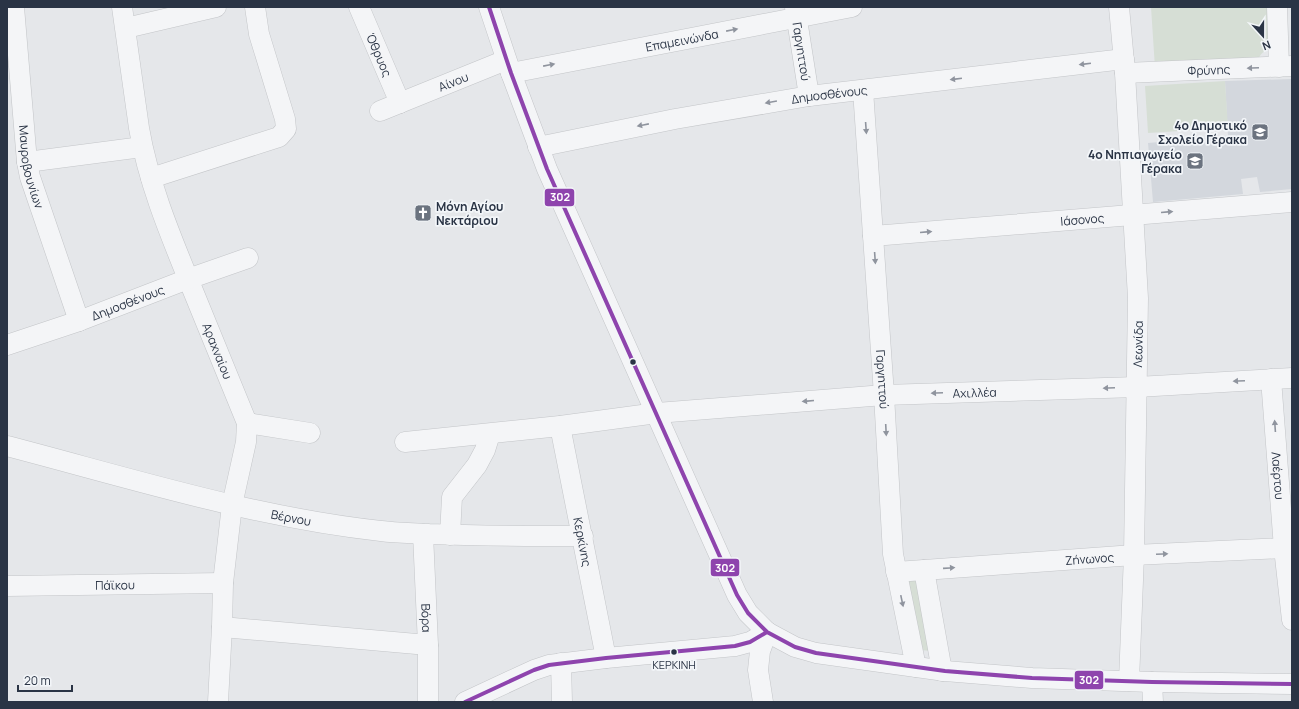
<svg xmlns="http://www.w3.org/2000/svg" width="1299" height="709" viewBox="0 0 1299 709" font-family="Manrope,sans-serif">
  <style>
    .built { fill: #d3d7dd }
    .green { fill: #d6ded5 }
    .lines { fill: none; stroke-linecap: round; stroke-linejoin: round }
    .minor-casing { stroke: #c3c5c8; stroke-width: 21 }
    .minor { stroke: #f4f5f7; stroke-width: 20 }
    .bus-1-casing { stroke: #f3f6f9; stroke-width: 7 }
    .bus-1 { stroke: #8e44ad; stroke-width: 4 }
    .oneway { fill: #8f949e }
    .bus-dot { fill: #2a3445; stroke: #f3f6f9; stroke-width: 1.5 }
    .labels { text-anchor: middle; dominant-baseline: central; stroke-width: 3.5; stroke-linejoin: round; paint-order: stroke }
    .bus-label { font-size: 11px; fill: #2a3445; stroke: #f3f6f9 }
    .street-label { font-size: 12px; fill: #2a3445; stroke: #f3f6f9 }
    .poi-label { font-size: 12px; font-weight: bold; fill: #2a3445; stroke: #f3f6f9; text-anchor: end }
    .line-badge { stroke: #f3f6f9; stroke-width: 1.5 }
    .badge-label { font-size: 11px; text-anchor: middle; font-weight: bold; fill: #fff }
  </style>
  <rect width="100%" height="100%" fill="#e5e7ea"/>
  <path class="built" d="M1292 79V189L1260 192 1257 177 1241 179 1243 194 1153 202 1148 143 1228 136 1225 81Z"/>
  <path class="green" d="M1151 7H1270L1271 50C1264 50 1260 54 1258 60L1155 68Z
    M1225 81 1228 128 1148 133 1145 86Z
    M907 579H921L933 651 919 650Z"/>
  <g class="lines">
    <g class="minor-casing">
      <g id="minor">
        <path id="s1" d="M14 7 27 162 30 177 79 321"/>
        <path id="s2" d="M122 7 139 128C148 181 169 232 189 281 209 329 228 376 247 423L246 442 232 505 223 583 222 627 218 702"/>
        <path id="s3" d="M359 7 400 103"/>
        <path d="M489 7 511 73 547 169 737 595 748 613 767 632 795 647 816 653 945 671 1032 678 1152 682 1292 684"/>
        <path id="s4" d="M795 7 809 96"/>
        <path d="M1119 7 1125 73 1138 298 1134 555 1129 681"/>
        <path d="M1277 7 1279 67"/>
        <path d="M126 28 216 7"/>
        <path id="s5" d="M511 73 852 7"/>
        <path id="s6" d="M1125 73 1292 66"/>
        <path id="s7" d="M863 90 884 395 893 554 916 667"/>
        <path id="s8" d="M380 111 506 60"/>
        <path id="s9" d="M538 147 675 119 809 96 1124 59"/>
        <path d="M27 162 142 147"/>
        <path d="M151 178 279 137 286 129 285 119 259 34 255 7"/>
        <path id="s10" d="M873 236 1292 202"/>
        <path id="s11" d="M7 345 79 321 188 279 248 258"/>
        <path id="s12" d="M1271 379 1284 548 1292 620"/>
        <path d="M247 423 310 433"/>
        <path id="s13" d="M560 426 606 658"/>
        <path id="s14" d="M405 442 560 426 657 413 884 395 1137 387 1292 378"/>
        <path id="s15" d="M7 446C130 478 253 517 381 531 396 533 413 533 429 534 480 536 531 536 583 536"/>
        <path id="s16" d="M423 534 428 645V702"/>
        <path d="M450 535 452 497 477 465 485 450 490 434"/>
        <path d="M924 570 942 671"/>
        <path id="s17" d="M896 572 1134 555 1284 548"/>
        <path id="s18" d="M7 586 223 583"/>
        <path d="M222 627 428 645"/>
        <path d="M561 663 562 702"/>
        <path d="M1152 682 1153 702"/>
        <path d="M465 702 534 670 549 665 606 658 735 646 750 642 767 632"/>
        <path d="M763 702 758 670 760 651 767 632"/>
      </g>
    </g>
    <use href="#minor" class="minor"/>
    <g class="bus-1-casing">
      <path id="bus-1" d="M489 7 511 73 547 169 737 595 748 613 767 632 795 647 816 653 945 671 1032 678 1152 682 1292 684
        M465 702 534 670 549 665 606 658 735 646 750 642 767 632"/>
    </g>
    <use href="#bus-1" class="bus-1"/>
  </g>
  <defs><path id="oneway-solid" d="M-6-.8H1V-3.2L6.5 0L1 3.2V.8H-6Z"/></defs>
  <g class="oneway">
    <use href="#oneway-solid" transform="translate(732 30) rotate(-11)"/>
    <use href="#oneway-solid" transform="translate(1085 64) rotate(173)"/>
    <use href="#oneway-solid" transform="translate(549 65) rotate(-11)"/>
    <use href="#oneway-solid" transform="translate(1253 68) rotate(178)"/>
    <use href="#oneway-solid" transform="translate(956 79) rotate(173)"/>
    <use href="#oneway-solid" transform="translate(771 102) rotate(170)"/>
    <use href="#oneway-solid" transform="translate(643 125) rotate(169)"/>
    <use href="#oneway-solid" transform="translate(866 128) rotate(86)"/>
    <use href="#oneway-solid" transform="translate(1167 212) rotate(-5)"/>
    <use href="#oneway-solid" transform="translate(926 232) rotate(-5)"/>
    <use href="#oneway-solid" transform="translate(875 258) rotate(86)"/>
    <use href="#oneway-solid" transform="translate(1239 381) rotate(177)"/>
    <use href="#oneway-solid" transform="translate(1109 388) rotate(178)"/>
    <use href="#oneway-solid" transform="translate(937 393) rotate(178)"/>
    <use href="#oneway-solid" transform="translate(808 401) rotate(175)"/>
    <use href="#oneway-solid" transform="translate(1275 426) rotate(-94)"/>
    <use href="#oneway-solid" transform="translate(886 430) rotate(87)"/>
    <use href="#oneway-solid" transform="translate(1162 554) rotate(-3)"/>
    <use href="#oneway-solid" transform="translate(949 568) rotate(-4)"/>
    <use href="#oneway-solid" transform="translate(902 601) rotate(78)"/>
  </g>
  <defs>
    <g id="school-square" transform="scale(0.9)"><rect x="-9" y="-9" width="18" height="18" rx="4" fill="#6b737f" stroke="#f3f6f9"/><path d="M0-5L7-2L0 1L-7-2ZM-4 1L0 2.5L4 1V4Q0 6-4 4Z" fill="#fff"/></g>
    <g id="church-square" transform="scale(0.9)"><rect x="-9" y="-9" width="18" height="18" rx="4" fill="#6b737f" stroke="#f3f6f9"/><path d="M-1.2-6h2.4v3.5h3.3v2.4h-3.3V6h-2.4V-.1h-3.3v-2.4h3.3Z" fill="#fff"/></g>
  </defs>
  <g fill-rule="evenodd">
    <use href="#school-square" x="1260" y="132"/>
    <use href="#school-square" x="1195" y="161"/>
    <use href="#church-square" x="423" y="213"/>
  </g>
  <g class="bus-dot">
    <circle cx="633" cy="362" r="3.5"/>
    <circle cx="674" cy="652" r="3.5"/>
  </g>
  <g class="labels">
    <g class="bus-label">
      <text x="674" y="664">ΚΕΡΚΙΝΗ</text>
    </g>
    <g class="street-label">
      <text stroke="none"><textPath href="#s5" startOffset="174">Επαμεινώνδα</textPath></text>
      <text stroke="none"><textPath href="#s4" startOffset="45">Γαργηττού</textPath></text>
      <text stroke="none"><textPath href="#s3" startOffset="52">Όθρυος</textPath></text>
      <text stroke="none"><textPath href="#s6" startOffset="84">Φρύνης</textPath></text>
      <text stroke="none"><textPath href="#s8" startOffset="79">Αίνου</textPath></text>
      <text stroke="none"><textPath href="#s9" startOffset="296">Δημοσθένους</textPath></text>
      <text stroke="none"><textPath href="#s1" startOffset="161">Μαυροβουνίων</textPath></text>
      <text stroke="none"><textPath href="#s10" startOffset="210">Ιάσονος</textPath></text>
      <text stroke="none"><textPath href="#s11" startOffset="128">Δημοσθένους</textPath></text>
      <text transform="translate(1138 344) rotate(-89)">Λεωνίδα</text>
      <text stroke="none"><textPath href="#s2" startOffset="359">Αραχναίου</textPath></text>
      <text stroke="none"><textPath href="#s7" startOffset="290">Γαργηττού</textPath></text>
      <text stroke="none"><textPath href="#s14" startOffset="572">Αχιλλέα</textPath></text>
      <text stroke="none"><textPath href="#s12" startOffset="97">Λαέρτου</textPath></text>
      <text stroke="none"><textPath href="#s15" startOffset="293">Βέρνου</textPath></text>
      <text stroke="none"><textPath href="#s13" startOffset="118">Κερκίνης</textPath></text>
      <text stroke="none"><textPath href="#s17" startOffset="194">Ζήνωνος</textPath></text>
      <text stroke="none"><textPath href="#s18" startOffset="108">Πάϊκου</textPath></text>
      <text stroke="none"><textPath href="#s16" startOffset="84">Βόρα</textPath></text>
    </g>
    <g class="poi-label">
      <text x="1247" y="125">4ο Δημοτικό<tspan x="1247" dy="14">Σχολείο Γέρακα</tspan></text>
      <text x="1182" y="154">4ο Νηπιαγωγείο<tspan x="1182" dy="14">Γέρακα</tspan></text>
      <text x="436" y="206" text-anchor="start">Μόνη Αγίου<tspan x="436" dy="14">Νεκτάριου</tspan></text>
    </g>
  </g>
  <g class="line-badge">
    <rect x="544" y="188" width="31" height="19" rx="4" fill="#8e44ad"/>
    <rect x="710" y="558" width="30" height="19" rx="4" fill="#8e44ad"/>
    <rect x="1074" y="670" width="30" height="20" rx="4" fill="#8e44ad"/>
  </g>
  <g class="badge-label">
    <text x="560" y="201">302</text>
    <text x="725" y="572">302</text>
    <text x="1089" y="684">302</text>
  </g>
  <rect width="1299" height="709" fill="none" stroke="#2a3445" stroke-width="16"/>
  <g transform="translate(1263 36) rotate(159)" stroke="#f3f6f9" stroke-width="3" paint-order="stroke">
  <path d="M0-3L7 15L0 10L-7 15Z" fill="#2a3445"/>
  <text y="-6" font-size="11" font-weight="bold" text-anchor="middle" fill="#2a3445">N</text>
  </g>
  <path d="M18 685v6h54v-6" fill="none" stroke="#2a3445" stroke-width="2"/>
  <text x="24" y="685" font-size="12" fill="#2a3445" stroke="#f3f6f9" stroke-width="3" paint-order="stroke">20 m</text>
</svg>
